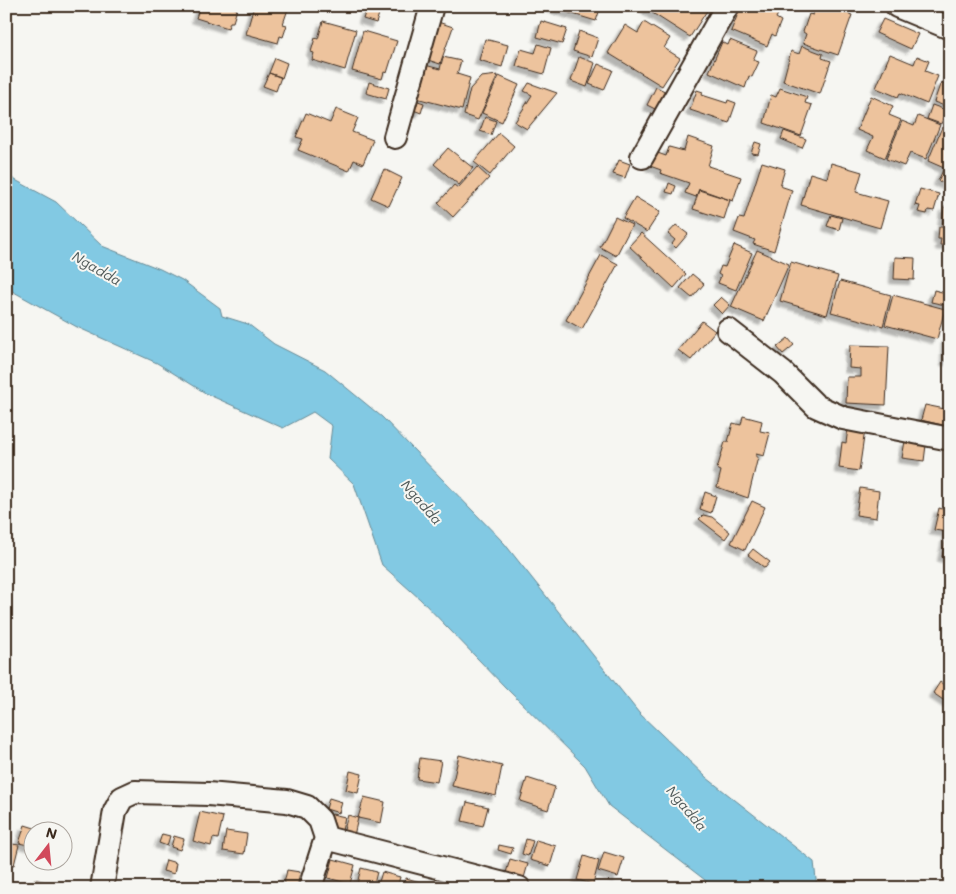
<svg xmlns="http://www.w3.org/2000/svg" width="956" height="894" viewBox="0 0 956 894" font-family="Mali,sans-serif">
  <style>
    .water { fill: #82c9e3; stroke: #668994 }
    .building { fill: #edc39d; stroke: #3b2a1e; filter: url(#shadow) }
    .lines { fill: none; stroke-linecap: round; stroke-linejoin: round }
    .minor-casing { stroke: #3b2a1e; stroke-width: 26 }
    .minor { stroke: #f6f6f2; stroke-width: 22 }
    .labels { text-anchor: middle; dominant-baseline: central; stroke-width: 4; stroke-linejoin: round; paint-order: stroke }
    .water-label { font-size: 14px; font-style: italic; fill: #505a59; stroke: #f6f6f2 }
  </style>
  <defs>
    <filter id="shadow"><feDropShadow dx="-4.5" dy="4.5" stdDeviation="1" flood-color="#0004"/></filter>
  </defs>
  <rect width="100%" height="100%" fill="#f6f6f2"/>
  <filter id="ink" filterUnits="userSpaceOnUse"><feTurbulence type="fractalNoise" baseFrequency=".02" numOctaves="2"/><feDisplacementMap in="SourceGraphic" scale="10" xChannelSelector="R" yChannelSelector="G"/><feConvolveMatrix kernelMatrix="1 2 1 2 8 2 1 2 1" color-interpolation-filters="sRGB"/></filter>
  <g filter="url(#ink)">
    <path class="water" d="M6 175 56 202 102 246 160 269 182 280 220 308 222 316 248 324 274 344 325 370 382 417 504 543 639 713 707 778 814 862 817 888H710L705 880 609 806 585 766 506 688 420 599 382 565 354 484 328 459 332 426 313 412 283 428 207 394 157 363 77 327 12 291 6 286Z"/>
    <path class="building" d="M200 6H235L234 8 237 9 233 22H230L228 28 196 18Z
      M254 6H289L283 24 287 25 283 37 280 36 278 43 246 34Z
      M546 6H601L596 21Z
      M648 6H710L690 37 646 9Z
      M741 6H772L780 10 776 18 781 21 775 36 772 34 767 46 731 31Z
      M816 6H828L852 15 838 55 803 43 806 34 803 32 809 14 813 15Z
      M366 10 379 14 376 23 363 19Z
      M883 19 918 34 911 49 876 33Z
      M323 21 356 30 345 70 312 60 314 53 311 52 315 38 318 39Z
      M541 21 567 29 562 44 537 37Z
      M438 22 453 27 440 64 425 59Z
      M644 22 670 38 664 48 680 58 662 86 608 53 625 25 638 33Z
      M363 31 397 41 387 73 384 72 382 79 352 71Z
      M579 31 598 38 592 57 573 51Z
      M485 39 508 45 502 67 479 60Z
      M730 40 757 51 753 60 759 62 752 77 749 76 745 88 709 72 722 42 728 45Z
      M538 44 551 48 544 74 516 66 521 49 535 53Z
      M802 46 823 54 822 58 831 61 820 94 783 81 791 51 799 54Z
      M890 54 914 64 917 56 929 61 925 71 938 76 927 104 900 93 898 97 876 88Z
      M443 57 461 61 457 74 470 78 462 110 416 98 425 65 440 69Z
      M579 57 595 63 587 87 571 81Z
      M275 58 287 63 282 78 269 73Z
      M598 64 613 70 604 90 589 84Z
      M949 72H950V108L934 102 941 82 945 84Z
      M269 73 281 77 276 91 263 86Z
      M498 75 478 120 464 115 470 89 481 77Z
      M499 76 519 85 502 122 482 113Z
      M369 82 389 88 386 99 366 93Z
      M529 83 557 93 527 129 515 122 532 95 524 91Z
      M656 87 667 92 657 110 647 105Z
      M780 88 807 97 805 103 812 105 801 136 764 123 771 95 776 97Z
      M697 90 703 92 702 95 727 103 728 100 736 103 729 123 690 110Z
      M871 96 893 106 889 115 901 120 885 158 867 150 873 137 857 130Z
      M415 100 424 103 421 113 411 109Z
      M932 105 946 110 941 124 927 119Z
      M336 109 358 118 352 132 373 140 363 164 354 160 349 171 298 150 303 139 296 137 306 113 330 123Z
      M918 116 940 125 926 159 910 153 904 166 886 159 902 121 914 126Z
      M485 117 496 121 491 135 480 131Z
      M942 127 950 130V186L938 181 944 168 928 161Z
      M784 131 806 139 802 148 781 139Z
      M499 133 514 146 490 175 474 162Z
      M688 137 714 146 708 166 741 177 733 201 699 189 696 197 685 193 689 183 660 173 661 170 650 166 655 152 666 156 669 147 684 151Z
      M755 142 761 144 758 154 751 153Z
      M448 148 473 168 459 185 434 164Z
      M619 160 630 164 625 178 613 174Z
      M762 162 785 169 780 186 792 190 774 251 753 244 755 240 734 232 739 218 744 219Z
      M831 163 862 172 856 192 888 201 880 228 801 205 810 173 827 178Z
      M477 167 489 178 453 217 438 203 454 185 458 188Z
      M384 169 402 178 389 206 371 198Z
      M669 183 676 186 673 194 666 192Z
      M920 189 939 194 934 211 928 210 927 214 918 212 920 206 915 205Z
      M699 190 730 200 724 219 693 209Z
      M635 197 660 212 647 232 623 218Z
      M944 207 950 208V246L940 245 941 239H938L939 227H942Z
      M831 215 842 218 839 230 827 226Z
      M615 217 632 225 616 256 600 247Z
      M676 225 688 234 676 248 672 244 675 240 668 234Z
      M641 233 686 274 674 288 629 246Z
      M734 245 752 253 736 290 718 283 721 276 718 274 721 266 725 267Z
      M757 250 789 264 764 321 731 307Z
      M601 255 618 264 582 329 566 320Z
      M895 257 915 258 914 280 894 279Z
      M791 262 838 276 827 315 780 301Z
      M692 274 704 284 692 298 680 288Z
      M840 281 891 295 883 326 831 312Z
      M934 290 950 294V306L931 302Z
      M893 295 945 309 937 339 885 325Z
      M721 297 730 305 722 314 713 305Z
      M702 321 715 331 691 360 678 350Z
      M788 338 794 345 783 354 777 347Z
      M946 338H950V361H945Z
      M850 345 889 346 886 405 846 403 847 377H861V369L849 368Z
      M925 405 950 410 946 426 921 420Z
      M743 416 762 421 760 431 770 433 764 456 756 454V457H758L748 498 717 487 721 471 717 469 725 442H728L733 423 741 425Z
      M848 428 865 430 859 471 839 468 842 442 846 443Z
      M905 441 926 445 924 461 902 458Z
      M860 488 879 491 876 518 856 515Z
      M705 492 716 496 711 513 700 509Z
      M752 501 765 507 745 550 731 543Z
      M939 508 950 511V558L942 557 947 532 934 530Z
      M703 515 712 517 730 532 725 539 699 519Z
      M753 549 770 562 765 568 748 555Z
      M940 682 950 689 949 704 933 693Z
      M459 755 502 766 496 796 452 786Z
      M420 758 441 761 437 782 417 779Z
      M350 771 362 774 358 793 346 790Z
      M527 778 555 787 548 810 520 801Z
      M364 797 385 802 381 823 358 818Z
      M329 798 342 802 339 813 326 809Z
      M467 802 488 807 483 826 462 821Z
      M200 812 223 817 218 839 213 838 211 846 193 841Z
      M332 814 345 817 341 835 328 832Z
      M348 815 358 818 353 840 342 837Z
      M25 825 41 830 32 832V846L19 843Z
      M226 831 247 834 244 854 223 851Z
      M162 834 170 836 167 846 159 843Z
      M174 836 184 839 180 850 171 847Z
      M526 839 533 841 528 856 522 854Z
      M536 840 556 846 550 866 530 860Z
      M6 843 19 845 14 865 6 863Z
      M499 845 513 848 511 854 498 850Z
      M604 852 624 858 618 877 598 871Z
      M584 856 599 861 593 884 577 880Z
      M333 859 355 865 350 884 328 878Z
      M510 859 528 864 522 885 504 880Z
      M166 860 176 863 174 874 163 871Z
      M361 868 377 872 373 888 357 884Z
      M287 870 300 872 297 888H283Z
      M382 872 400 877 397 888H377Z
      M406 878 420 882 419 888H404Z
      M34 879 47 882 46 888H32Z"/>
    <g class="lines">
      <g class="minor-casing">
        <path id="minor" d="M897 6 950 28
          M395 137 432 6
          M642 157 727 6
          M728 330 783 373 816 406 843 418 950 439
          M102 888 115 811 122 798 135 792 208 794 287 801 307 807 320 820 326 838
          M310 888 326 838 519 888"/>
      </g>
      <use href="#minor" class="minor"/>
    </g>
  </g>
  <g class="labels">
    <g class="water-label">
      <text transform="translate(97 268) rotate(30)">Ngadda</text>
      <text transform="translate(422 502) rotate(49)">Ngadda</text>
      <text transform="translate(687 808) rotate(50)">Ngadda</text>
    </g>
  </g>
  <rect width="956" height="894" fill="none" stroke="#f6f6f2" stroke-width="25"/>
  <rect x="12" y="12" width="931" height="869" fill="none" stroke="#3b2a1e" stroke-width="2" filter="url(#ink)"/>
  <g transform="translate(48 846) rotate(16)"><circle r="24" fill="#f6f6f2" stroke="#aba49d"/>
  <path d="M0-4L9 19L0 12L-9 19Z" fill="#d1495b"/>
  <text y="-8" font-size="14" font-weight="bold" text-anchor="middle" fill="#3b2a1e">N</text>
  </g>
</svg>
